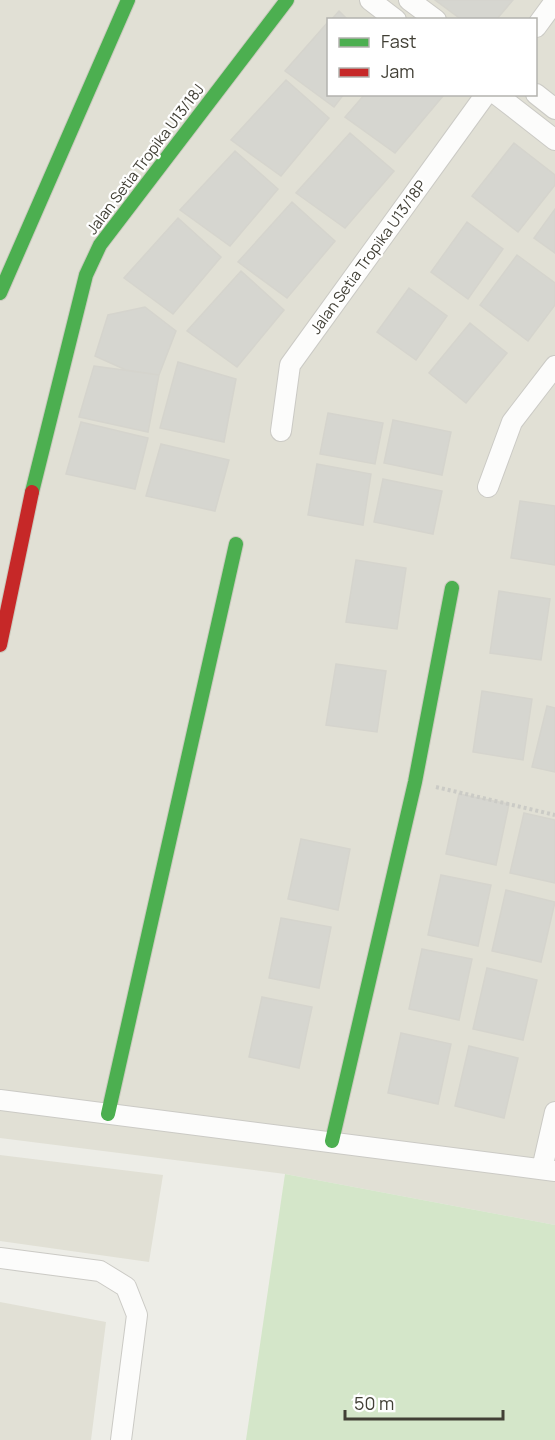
<svg xmlns="http://www.w3.org/2000/svg" width="555" height="1440" viewBox="0 0 555 1440" font-family="Manrope,sans-serif">
  <style>
    .residential { fill: #e1e0d5; fill-rule: evenodd }
    .green { fill: #d4e6c9 }
    .building { fill: #d6d6d0; stroke: #d5d4cd; stroke-width: 1.5 }
    .lines { fill: none; stroke-linecap: round; stroke-linejoin: round }
    .street-casing { stroke: #cbcac5; stroke-width: 22 }
    .fast-casing { stroke: #cacabe; stroke-width: 16 }
    .jam-casing { stroke: #cacabe; stroke-width: 16 }
    .path { stroke: #cbcbc6; stroke-width: 4; stroke-dasharray: 3 3; stroke-linecap: butt }
    .street { stroke: #fcfcfb; stroke-width: 20 }
    .fast { stroke: #4caf50; stroke-width: 14 }
    .jam { stroke: #c62828; stroke-width: 14 }
    .labels { text-anchor: middle; dominant-baseline: central; stroke-width: 4.5; stroke-linejoin: round; paint-order: stroke }
    .street-label { font-size: 15px; fill: #413f35; stroke: #fff }
  </style>
  <rect width="100%" height="100%" fill="#edede7"/>
  <path class="residential" d="M0 0H555V1225L285 1174 0 1138ZM328 20H536V94H328Z
    M0 1155 163 1175 149 1262 0 1241Z
    M0 1302 106 1322 91 1440H0Z"/>
  <path class="green" d="M285 1174 555 1225V1440H246Z"/>
  <path class="building" d="M435 0H513L496 20H462Z
    M339 11 348 20H331Z
    M328 22V94H344L334 107 285 71Z
    M286 80 329 118 281 176 231 140Z
    M365 94H441L443 96 395 153 345 117Z
    M350 133 394 171 345 228 296 193Z
    M514 143 555 175V185L518 232 472 196Z
    M235 151 278 189 230 246 180 210Z
    M292 202 335 241 287 298 238 262Z
    M555 209V253L534 238Z
    M178 218 221 257 173 314 124 278Z
    M467 222 503 249 468 299 431 272Z
    M517 255 555 283V305L528 341 480 305Z
    M241 271 284 310 237 367 187 331Z
    M409 288 447 316 416 360 377 332Z
    M145 307 176 331 159 375 126 370 95 356 108 315Z
    M470 323 507 353 466 403 429 373Z
    M178 362 236 379 224 442 160 428Z
    M94 366 159 375 148 432 79 417Z
    M328 413 383 423 375 464 320 454Z
    M393 420 451 432 442 475 384 463Z
    M81 422 148 438 135 489 66 474Z
    M161 444 229 460 215 511 146 496Z
    M317 464 371 474 363 525 308 515Z
    M383 479 442 491 433 534 374 522Z
    M520 501 555 506V565L511 558Z
    M356 560 406 568 397 629 346 622Z
    M499 591 550 599 541 660 490 653Z
    M336 664 386 671 377 732 326 725Z
    M482 691 532 699 523 760 473 752Z
    M547 706 555 708V772L532 767Z
    M459 794 509 804 496 865 446 854Z
    M524 813 555 820V883L510 873Z
    M301 839 350 849 338 910 288 899Z
    M441 875 491 885 478 946 428 935Z
    M506 890 555 902 541 962 492 951Z
    M281 918 331 927 319 988 269 978Z
    M422 949 472 959 459 1020 409 1009Z
    M487 968 537 980 523 1040 473 1029Z
    M262 997 312 1007 299 1068 249 1057Z
    M401 1033 451 1044 438 1104 388 1093Z
    M469 1046 518 1058 504 1118 455 1106Z"/>
  <g class="lines">
    <g class="street-casing">
      <path id="street" d="M370 0 396 20
        M409 0 436 20
        M536 27 555 1
        M496 94 555 140
        M536 94 555 109
        M281 431 290 365 486 94
        M488 487 512 422 555 366
        M0 1100 555 1171
        M542 1169 555 1112
        M0 1258 100 1271 126 1287 137 1315 121 1440"/>
    </g>
    <g class="fast-casing">
      <path id="fast" d="M0 293 128 0
        M32 492 86 275 100 245 287 0
        M108 1114 236 544
        M332 1141 415 782 452 588"/>
    </g>
    <g class="jam-casing">
      <path id="jam" d="M0 645 32 492"/>
    </g>
    <path class="path" d="M436 787 555 815"/>
    <use href="#street" class="street"/>
    <use href="#fast" class="fast"/>
    <use href="#jam" class="jam"/>
  </g>
  <g class="labels">
    <g class="street-label">
      <text transform="translate(145 159) rotate(-53)">Jalan Setia Tropika U13/18J</text>
      <text transform="translate(368 257) rotate(-54)">Jalan Setia Tropika U13/18P</text>
    </g>
  </g>
  <rect x="327" y="18" width="210" height="78" fill="#ffffff" stroke="#b3b2ae" stroke-width="1.5"/>
  <rect x="339" y="38" width="30" height="9" fill="#4caf50" stroke="#b3b2ae" stroke-width="1.5"/>
  <text x="381" y="48" font-size="18" fill="#413f35">Fast</text>
  <rect x="339" y="68" width="30" height="9" fill="#c62828" stroke="#b3b2ae" stroke-width="1.5"/>
  <text x="381" y="78" font-size="18" fill="#413f35">Jam</text>
  <path d="M345 1410v9h158v-9" fill="none" stroke="#413f35" stroke-width="3"/>
  <text x="354" y="1410" font-size="18" fill="#413f35" stroke="#ffffff" stroke-width="4.5" paint-order="stroke">50 m</text>
</svg>
